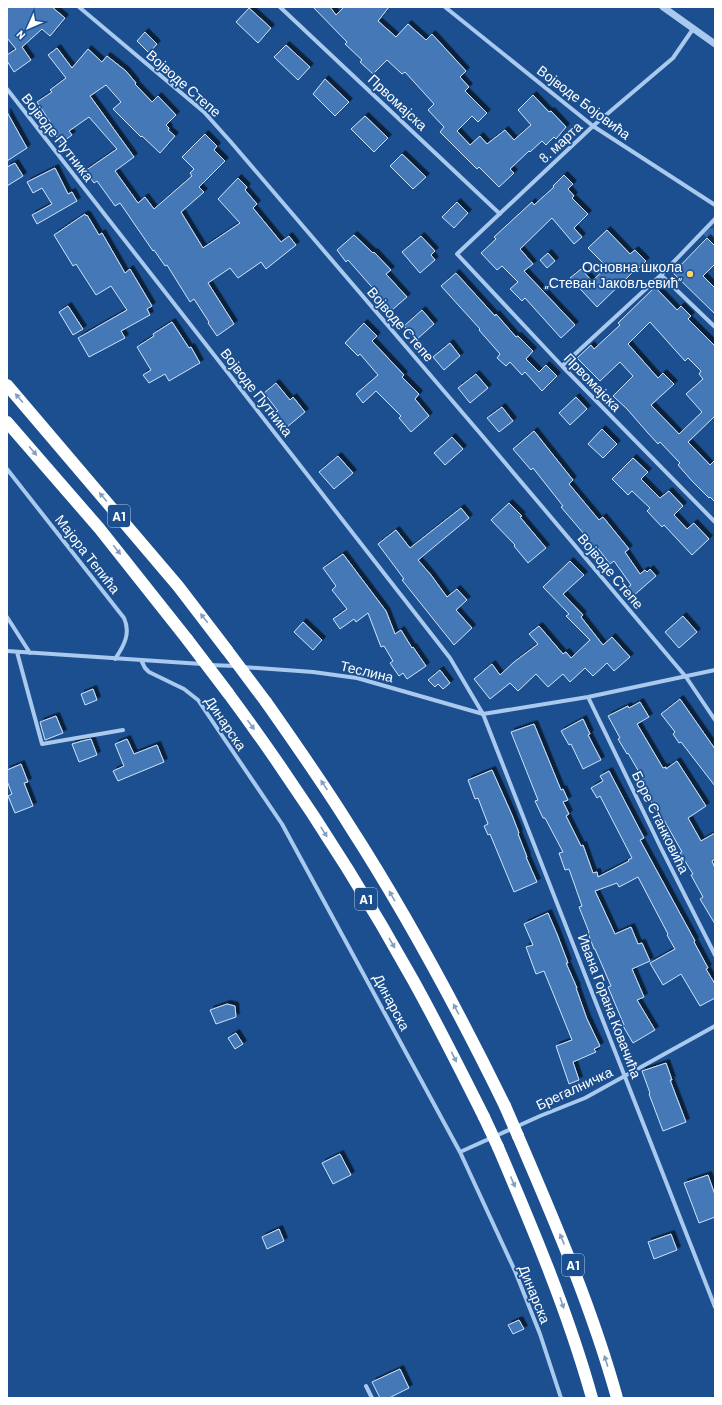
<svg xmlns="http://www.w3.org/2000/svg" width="722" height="1405" viewBox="0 0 722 1405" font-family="Barlow,sans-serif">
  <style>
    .green { fill: #2e69ad }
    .building { fill: #4478b7; stroke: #cfe3fa; fill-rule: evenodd; filter: url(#shadow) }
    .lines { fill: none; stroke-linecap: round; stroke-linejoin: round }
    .minor { stroke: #a9c9ee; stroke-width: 4 }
    .tertiary { stroke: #a9c9ee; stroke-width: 7 }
    .motorway { stroke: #fff; stroke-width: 12 }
    .motorway-bridge { stroke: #fff; stroke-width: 12 }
    .oneway { fill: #829ec1 }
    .poi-dot { fill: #ffd166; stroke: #1b4f8f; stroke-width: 1.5 }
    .labels { text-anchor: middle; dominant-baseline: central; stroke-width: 3.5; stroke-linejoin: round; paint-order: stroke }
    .shield { fill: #1b4f8f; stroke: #bbcadd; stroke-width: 1 }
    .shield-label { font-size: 13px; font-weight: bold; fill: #fff }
    .street-label { font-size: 14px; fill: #fff; stroke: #1b4f8f }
    .poi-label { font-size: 14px; fill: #fff; stroke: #1b4f8f; text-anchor: end }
  </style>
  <defs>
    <filter id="shadow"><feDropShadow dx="3.5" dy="-3.5" stdDeviation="0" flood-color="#0009"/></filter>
  </defs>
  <rect width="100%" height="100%" fill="#1b4f8f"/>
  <path class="green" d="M715 228V242L713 244 703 234 709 229Z"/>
  <path class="building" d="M7 7H52L65 18 50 36 42 29 22 47 31 60 14 72 7 61V55L16 49 7 38Z
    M313 7H330L336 15 344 7H389L378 21 396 37 408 24 426 40 432 34 466 71 460 77 469 87 465 91 487 113 478 122 472 116 457 131 470 145 480 136 487 144 505 130 514 140 531 125 518 110 533 95 549 112 551 111 566 127 556 139 554 137 546 145 542 141 530 152 529 151 510 169 514 173 499 187 479 167 477 169 440 132 444 127 428 110 434 104 405 72 402 74 387 60 373 74 360 62 362 60 345 44 347 42Z
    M249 8 271 28 258 43 236 22Z
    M145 32 157 44 149 53 137 41Z
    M286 45 310 67 298 80 274 57Z
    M57 48 72 68 88 49 102 62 107 56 126 71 136 83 135 84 152 102 158 96 176 115 166 125 169 128 168 130 175 136 160 153 142 136 141 137 113 109 121 102 106 85 90 96 134 157 115 171 138 203 145 197 154 209 192 176 190 173 194 169 182 157 205 134 217 146 214 150 225 161 199 187 204 192 181 212 203 248 240 223 218 199 238 178 247 187 245 190 257 204 253 208 281 242 289 236 296 245 266 269 261 262 238 278 230 268 208 283 234 324 217 336 208 323 209 322 194 299 190 302 167 265 165 266 154 250 153 251 120 203 115 206 97 181 94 183 85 171 117 149 89 117 69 131 72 135 61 143 51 128 53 126 37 102 52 92 50 90 66 78 48 55Z
    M325 79 349 102 335 116 313 94Z
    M7 112 27 148 7 161Z
    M365 116 388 138 374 152 351 129Z
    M402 154 426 177 413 189 390 166Z
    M15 163 23 176 7 186V167Z
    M55 168 68 194 72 192 77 201 37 224 32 215 52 204 42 188 33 193 27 182Z
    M564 175 573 184 568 189 574 196 572 198 588 214 574 228 582 237 574 244 552 218 520 249 533 264 524 271 575 325 561 338 525 298 522 301 510 289 518 282 502 266 497 270 481 253 496 239 494 237 532 202 534 205 554 187 553 186Z
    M457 202 468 213 454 228 442 217Z
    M85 214 86 216 87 215 99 235 102 233 125 273 130 269 152 306 147 309 150 315 121 331 125 338 89 357 78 338 127 310 111 286 96 295 76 264 73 266 54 235Z
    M607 230 630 254 635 250 646 261 634 273 633 272 597 307 570 278 581 269 592 281 607 267 588 248Z
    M354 235 373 253 374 252 391 270 386 274 407 297 392 310 348 260 346 262 337 250Z
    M421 236 435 251 431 255 435 260 420 273 402 252Z
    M707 238 715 246V264L703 276 715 288V314L673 273Z
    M548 253 555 261 547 268 540 260Z
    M456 273 495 316 496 314 516 337 518 336 533 351 526 359 539 372 546 365 557 376 542 391 525 372 522 375 510 362 506 366 497 358 500 354 479 330 480 329 441 286Z
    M655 287 677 310 681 306 691 316 688 319 715 346V416L688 442 710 465 715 460V502L710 497 709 498 692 481 678 465 680 463 660 442 658 444 647 432 627 409 613 396 633 376 620 362 600 381 577 358 591 345 594 349 620 325 618 323ZM650 322 685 361 688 358 701 371 699 374 703 379 686 394 702 412 679 434 651 405 674 384 663 373 658 378 628 344Z
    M68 306 83 329 73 335 59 312Z
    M422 310 434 324 416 340 404 326Z
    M172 322 189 348 191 347 200 363 169 381 165 374 149 383 143 375 151 370 137 347 154 336 153 334Z
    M364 323 377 336 372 341 404 375 402 377 419 394 415 399 429 416 411 432 399 418 401 416 376 391 363 403 356 394 378 375 360 354 358 356 345 343Z
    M450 343 460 356 444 370 433 357Z
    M476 374 488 388 470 403 458 388Z
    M276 383 290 400 293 397 305 412 287 427 275 412 278 411 264 393Z
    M576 397 587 409 570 425 559 413Z
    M502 407 513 421 499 432 487 418Z
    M602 429 617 444 603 458 588 444Z
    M534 431 573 480 569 484 599 520 603 517 629 549 625 552 640 574 645 570 647 572 650 569 656 576 632 597 626 589 631 585 614 561 610 564 596 546 594 548 583 535 584 534 561 507 563 506 533 468 531 470 513 449Z
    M452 437 463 449 445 465 434 453Z
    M338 456 353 473 334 489 319 472Z
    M633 458 648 472 641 479 660 498 669 491 683 506 674 515 687 529 694 523 709 539 692 555 664 525 662 527 647 511 650 508 632 491 628 495 612 479Z
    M509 503 522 516 520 517 546 548 528 563 514 546 515 545 491 520Z
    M461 508 469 518 418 560 431 575 447 597 457 589 467 600 456 610 472 628 454 645 402 580 404 579 378 544 396 530 410 548Z
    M343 554 386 611 395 634 401 630 412 648 413 647 426 666 407 679 403 673 399 676 390 663 393 661 384 646 381 647 368 613 356 622 354 619 340 629 333 619 347 609 332 590 336 586 323 568Z
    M570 561 584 575 563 594 583 615 581 617 603 645 612 637 630 657 614 671 607 663 593 676 585 668 570 682 563 674 548 687 536 674 518 691 510 683 490 699 474 679 492 664 500 675 514 662 538 644 529 634 539 626 563 654 566 652 571 658 590 640 566 616 569 614 543 587Z
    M683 616 697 632 679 648 665 632Z
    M303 622 322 640 313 650 294 632Z
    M440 670 450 683 443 689 438 684 435 687 428 680Z
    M93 689 97 700 85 705 81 694Z
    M680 699 715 749V786L681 742 679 743 673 734 675 732 661 714Z
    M640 702 649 717 637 724 663 768 666 767V769L677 761 706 806 688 818 701 841 715 833V859L712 861 715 868V924L700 899 703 897 691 875 693 874 680 853 682 852 664 820 662 821 654 807 640 781 643 779 628 753 627 754 618 739 620 738 608 716 628 706 629 708Z
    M56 716 63 733 45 740 40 722Z
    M583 719 590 734 588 735 601 760 583 769 571 744 569 745 561 731Z
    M534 724 561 790 563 789 568 800 563 802 569 814 566 816 581 846 583 845 593 873 597 872 598 877 629 861 628 860 632 858 600 796 597 798 591 788 603 781 600 776 609 771 644 838 640 840 695 941 694 942 708 968 706 969 715 984V998L700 1006 681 974 663 985 650 963 675 949 667 935 668 934 638 877 619 887 617 883 595 891 615 934 631 927 638 944 642 943 650 961 632 969 644 997 637 1000 655 1030 633 1043 623 1026 624 1025 608 987 611 986 595 949H594L588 933 589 932 579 907 582 906 569 869 565 870 559 853 563 852 545 818H543L535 801 538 800 511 732Z
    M91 739 97 755 79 762 72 744 82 741Z
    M127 739 134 754 157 745 164 762 118 781 113 771 124 766 115 744Z
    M21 764 28 782 24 783 33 806 15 813 8 796 12 794 7 781V770Z
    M492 770 512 815 519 833 518 834 527 857H526L537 882 514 892 490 834 488 835 484 826 488 824 478 798 475 799 468 780Z
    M548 913 557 934 568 963H566L577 988H576L587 1019 600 1046 594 1049 596 1052 573 1062 579 1080 569 1084 556 1046 572 1040 544 971 536 974 526 947 533 945 524 924Z
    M227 1004 235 1006 236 1017 216 1024 210 1010Z
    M236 1033 243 1044 235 1049 228 1038Z
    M666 1063 672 1080H670L686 1122 663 1131 649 1094 650 1093 642 1071Z
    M340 1154 351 1175 333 1184 322 1163Z
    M708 1175 715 1195V1217L699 1223 684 1183Z
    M279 1229 284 1241 267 1249 262 1237Z
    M671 1234 677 1250 654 1259 648 1242Z
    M519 1320 524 1329 513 1334 508 1325Z
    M400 1369 409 1388 389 1398H380L372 1382Z"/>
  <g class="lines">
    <path class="minor" d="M79 7 204 112 230 141 479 432 686 677 715 720
      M280 7 500 214
      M445 7 593 126 715 205
      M693 29 673 58 593 126 457 254 562 366 715 522
      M7 89 450 658 483 714 715 1307
      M661 275 715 327
      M562 366 661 275 715 219
      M7 469 124 618C131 633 124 646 115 659
      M7 617 30 653
      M7 651 202 664
      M17 652 42 744 123 730
      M141 660 145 668 149 672 184 689 198 700 282 824 460 1152 515 1271 540 1334 561 1398
      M209 665 236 666
      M243 667 313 672 357 678 483 714 588 697 715 670
      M588 697 661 848 715 955
      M460 1152 540 1116 585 1098 715 1026
      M366 1386 372 1398"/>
    <path class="tertiary" d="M663 7 715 44"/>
    <path class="motorway" d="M7 385 178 586 227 650
      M7 422 99 528 187 639
      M228 693C296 785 358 881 413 980 438 1025 461 1071 484 1117
      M266 702C294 742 323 783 349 825 407 915 458 1010 505 1106
      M518 1136C555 1222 592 1308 617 1398
      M498 1147C533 1229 568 1312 592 1398"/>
    <path class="motorway-bridge" d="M187 639 228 693
      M227 650 266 702
      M505 1106 518 1136
      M484 1117 498 1147"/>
  </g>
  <defs><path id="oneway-solid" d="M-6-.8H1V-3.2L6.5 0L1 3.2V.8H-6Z"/></defs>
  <g class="oneway">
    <use href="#oneway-solid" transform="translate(19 398) rotate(-131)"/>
    <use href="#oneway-solid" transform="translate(33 451) rotate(49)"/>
    <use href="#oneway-solid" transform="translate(103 497) rotate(-130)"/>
    <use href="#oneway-solid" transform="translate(117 550) rotate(51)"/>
    <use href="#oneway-solid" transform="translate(204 618) rotate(-129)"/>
    <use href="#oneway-solid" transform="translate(251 725) rotate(54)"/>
    <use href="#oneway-solid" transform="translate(324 785) rotate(-124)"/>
    <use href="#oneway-solid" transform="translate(324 832) rotate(58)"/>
    <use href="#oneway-solid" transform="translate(392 896) rotate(-120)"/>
    <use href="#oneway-solid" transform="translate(392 943) rotate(60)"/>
    <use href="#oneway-solid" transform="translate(456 1009) rotate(-118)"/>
    <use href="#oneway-solid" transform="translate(454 1057) rotate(64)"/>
    <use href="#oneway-solid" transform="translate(513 1182) rotate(67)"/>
    <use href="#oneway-solid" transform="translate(562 1239) rotate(-113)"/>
    <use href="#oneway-solid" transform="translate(562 1303) rotate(71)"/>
    <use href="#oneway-solid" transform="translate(606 1361) rotate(-107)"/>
  </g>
  <circle class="poi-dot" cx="690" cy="274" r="4"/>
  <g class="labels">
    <g class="shield">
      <rect x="108" y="505" width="22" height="22" rx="3"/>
      <rect x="355" y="888" width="22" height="22" rx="3"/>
      <rect x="562" y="1254" width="22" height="22" rx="3"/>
    </g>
    <g class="shield-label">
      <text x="119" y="516">A1</text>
      <text x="366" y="899">A1</text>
      <text x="573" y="1265">A1</text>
    </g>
    <g class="street-label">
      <text transform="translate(184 83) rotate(41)">Војводе Степе</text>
      <text transform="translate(398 102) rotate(43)">Првомајска</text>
      <text transform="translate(584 102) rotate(37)">Војводе Бојовића</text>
      <text transform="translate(58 137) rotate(52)">Војводе Путника</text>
      <text transform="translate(560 142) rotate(-43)">8. марта</text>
      <text transform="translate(401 324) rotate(49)">Војводе Степе</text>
      <text transform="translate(593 382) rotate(46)">Првомајска</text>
      <text transform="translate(257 392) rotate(52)">Војводе Путника</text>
      <text transform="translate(88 554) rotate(52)">Мајора Тепића</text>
      <text transform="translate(611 571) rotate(50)">Војводе Степе</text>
      <text transform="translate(367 671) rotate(13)">Теслина</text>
      <text transform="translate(226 723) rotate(56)">Динарска</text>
      <text transform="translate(661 822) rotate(64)">Боре Станковића</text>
      <text transform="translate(392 1002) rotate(62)">Динарска</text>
      <text transform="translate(610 1006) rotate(69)">Ивана Горана Ковачића</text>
      <text transform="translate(574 1088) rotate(-25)">Брегалничка</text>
      <text transform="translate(535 1294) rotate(68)">Динарска</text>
    </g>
    <g class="poi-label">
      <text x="682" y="266">Основна школа<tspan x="682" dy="16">„Стеван Јаковљевић”</tspan></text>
    </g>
  </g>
  <rect width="722" height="1405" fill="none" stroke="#ffffff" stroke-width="16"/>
  <g transform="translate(28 28) rotate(225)" stroke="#1b4f8f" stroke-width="3" paint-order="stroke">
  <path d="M0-3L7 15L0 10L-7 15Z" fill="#ffffff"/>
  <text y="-6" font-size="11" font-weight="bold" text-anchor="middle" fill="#ffffff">N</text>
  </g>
</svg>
